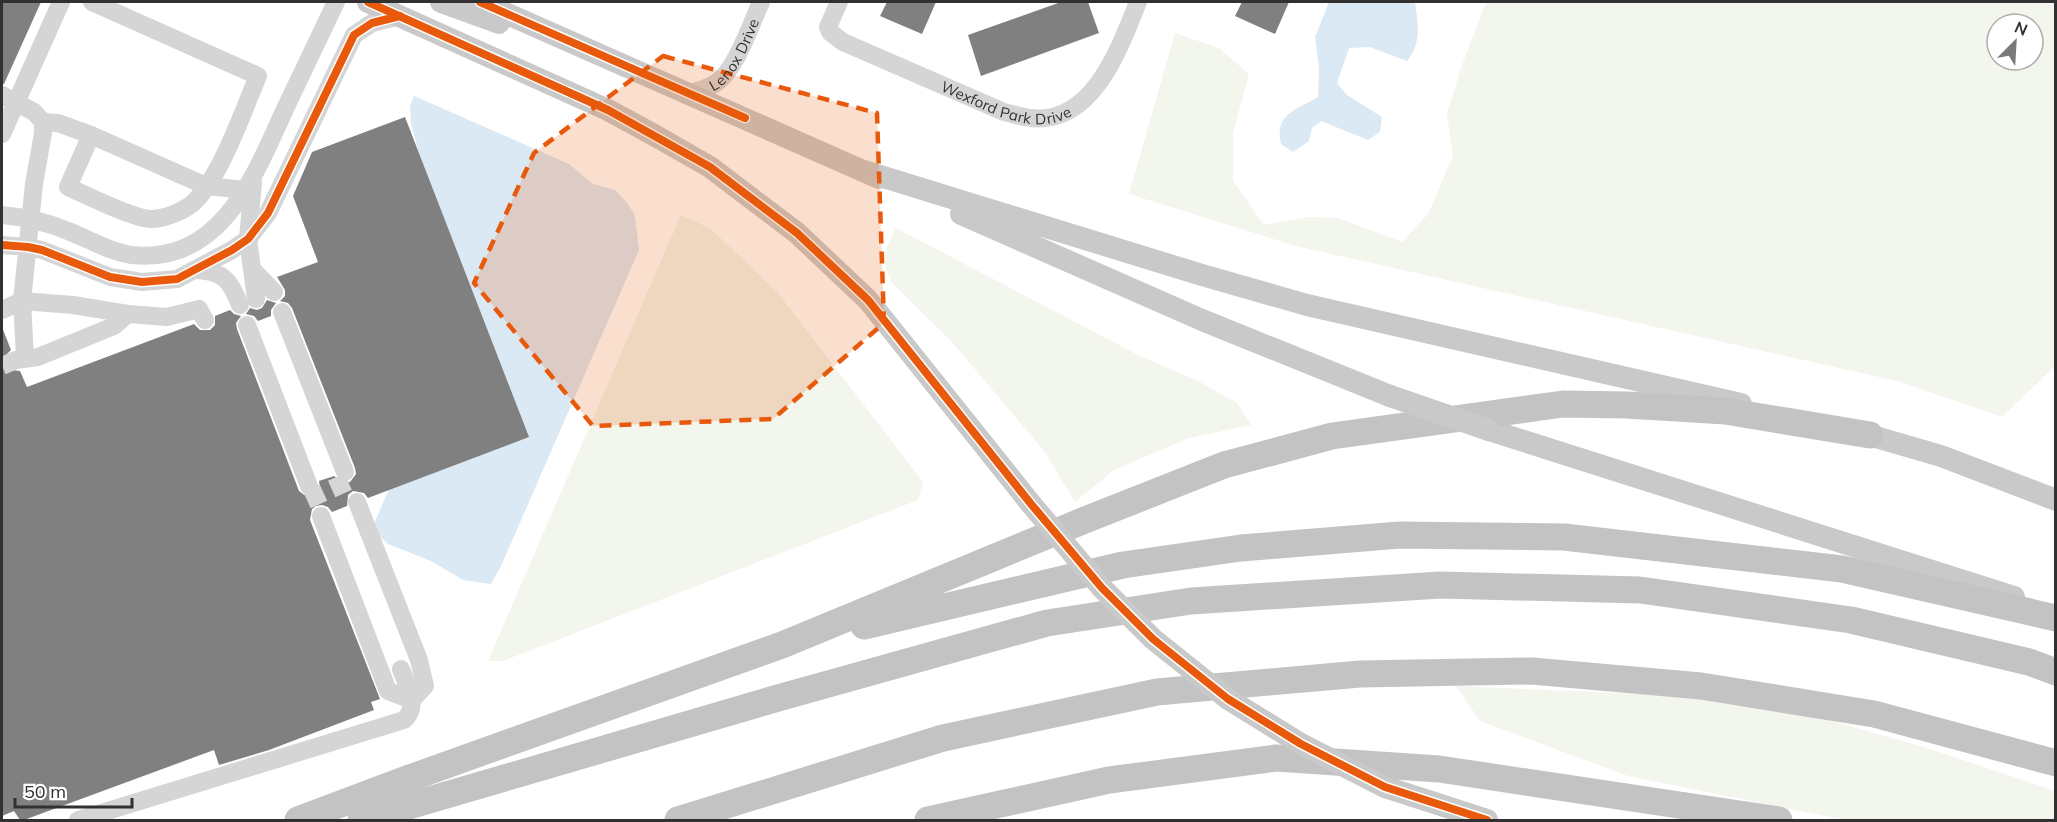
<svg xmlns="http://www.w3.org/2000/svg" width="2057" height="822" viewBox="0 0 2057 822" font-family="Mulish,sans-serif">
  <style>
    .green { fill: #f2f6ed; fill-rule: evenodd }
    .water { fill: #dae9f4 }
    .building { fill: #808080 }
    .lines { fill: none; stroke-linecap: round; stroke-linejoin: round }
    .minor-tunnel { stroke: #d6d6d6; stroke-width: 18; stroke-dasharray: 18 9; stroke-linecap: butt }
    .minor { stroke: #d5d5d5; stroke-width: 18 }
    .major { stroke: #c9c9c9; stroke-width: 22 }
    .highway { stroke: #c3c3c3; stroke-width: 27 }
    .major-bridge { stroke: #c9c9c9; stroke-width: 22 }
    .cycleway-casing { stroke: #fff; stroke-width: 11 }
    .cycleway { stroke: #e8590c; stroke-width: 8 }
    .marked { fill: #e8590c; fill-opacity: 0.2; stroke: #e8590c; stroke-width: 4.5; stroke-dasharray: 12 8; stroke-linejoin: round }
    .labels { text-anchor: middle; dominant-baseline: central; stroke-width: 6; stroke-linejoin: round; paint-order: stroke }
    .street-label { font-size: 15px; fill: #313131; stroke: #fff }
  </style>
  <rect width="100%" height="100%" fill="#fff"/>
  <path class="green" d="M1486 2H2055V366L2002 417 1901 382 1296 246 1129 194 1175 33 1219 48 1249 74 1233 133V181L1264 225 1308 217 1338 218 1402 242 1428 214 1453 156 1447 114 1462 65ZM1997 24H2033V60H1997Z
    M681 215 711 229 777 292 923 482 918 500 503 661H488Z
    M896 228 1140 356 1198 381 1237 403 1251 425 1189 438 1114 470 1075 502 1045 452 951 341 892 283 882 258Z
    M1456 686 1709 697 1797 711 1930 749 2055 791V820H1844L1628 776 1480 721Z"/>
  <path class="water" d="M1329 2H1415C1418 24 1422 42 1407 61L1370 47 1349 48 1337 83 1347 95 1382 117 1380 132 1368 140 1321 121 1312 128 1309 141 1293 152 1281 144C1274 114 1296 110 1318 97L1319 68 1315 37Z
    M414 96 569 164 593 184 615 190 628 204 635 216 639 250 501 566 491 584 463 580 431 561 388 544 378 535 374 524 473 293 420 156 411 124 410 106Z"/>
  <path class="building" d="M2 2H41L4 84H2Z
    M887 2H936L922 34 880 16Z
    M1061 2H1088L1099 33 981 76 968 35Z
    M1242 2H1289L1275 34 1235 16Z
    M405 117 529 437 368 498 364 493 353 491 348 495 347 506 332 512 328 507 322 505 316 506 312 509 310 520 380 699 371 702 374 710 269 750 219 765 214 750 24 820H20L14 811 2 816V327L11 350 6 355 5 362 11 370 20 371 27 387 194 324 200 330H210L215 325V316L230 310 234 314 241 316 236 323 237 329 299 491 307 497 314 496 320 488 319 481 334 476 343 483 350 482 356 474 355 468 292 308 288 303 280 301 285 296V290L277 277 318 262 293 196 312 152Z
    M267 300 276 303 271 310V316L258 321 254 316 246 314 250 308 257 310 262 308Z"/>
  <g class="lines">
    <path class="minor-tunnel" d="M2 366 16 360
      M307 500 354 479"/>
    <g class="minor">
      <path id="s1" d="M839 2 828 27 830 32 843 42 1004 112C1013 114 1022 117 1031 118 1093 125 1120 47 1138 2"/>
      <path id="s2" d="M690 93C699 91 708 88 716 83 736 70 751 24 761 2"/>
      <path d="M2 95 34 112 43 122 58 123 91 135 206 186 246 190"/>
      <path d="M2 134 61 2"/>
      <path d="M91 135 68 187C86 195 132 218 150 219 164 219 182 212 193 203 220 179 243 111 258 76L92 2"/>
      <path d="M253 182 248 239 256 299"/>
      <path d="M2 215C24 217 47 222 68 231 89 239 110 252 132 255 222 265 255 174 285 109 302 73 319 37 336 2"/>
      <path d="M2 245 28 247 42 250 110 277 142 282 177 279 232 250 248 239 268 213 354 35 372 23 400 16"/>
      <path d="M252 269 274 292"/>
      <path d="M197 270C224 271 231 282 240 305"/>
      <path d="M2 310 22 301 73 305 128 314 167 317 199 309 205 320"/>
      <path d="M282 312 345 472"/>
      <path d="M247 325 309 486"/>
      <path d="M25 357 22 301 34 184 43 133V122"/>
      <path d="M16 360 38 357 114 326 128 314"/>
      <path d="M321 516 388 691 412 700 425 686 419 660 357 502"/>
      <path d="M78 820 404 720C420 706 407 687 401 669"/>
    </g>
    <path class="major" d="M368 2 608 110 654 135 710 167 797 233 868 300 1031 504
      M441 2 499 23
      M480 2 879 178
      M864 171 1202 275 1307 305 1741 404
      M961 214 1202 320 1390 396
      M1489 430 2014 597
      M1855 431 1941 456 2056 500
      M1385 787 1487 820"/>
    <path class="highway" d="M864 626 1123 565 1241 548 1400 535 1564 537 1842 569 2056 618
      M298 820 407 779 782 645 1085 520 1224 465 1332 436 1563 404 1627 405 1725 411 1870 435
      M361 820 778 698 1047 623 1191 601 1440 585 1640 590 1851 620 2029 662 2056 672
      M678 820 943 738 1157 692 1360 674 1532 671 1701 686 1874 714 2056 763
      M928 820 1109 780 1276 758 1439 769 1779 820"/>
    <path class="major-bridge" d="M1390 396 1489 430
      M1031 504 1102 588 1153 639 1228 699 1301 744 1385 787"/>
    <g class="cycleway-casing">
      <path id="cycleway" d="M368 2 608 110 710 167 797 233 868 300 1031 504 1102 588 1153 639 1228 699 1301 744 1385 787 1487 820
        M480 2 745 118
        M2 245 28 247 42 250 110 277 142 282 177 279 232 250 248 239 268 213 354 35 372 23 400 16"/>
    </g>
    <use href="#cycleway" class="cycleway"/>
  </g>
  <path class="marked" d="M663 56 877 113 884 323 773 419 593 426 474 283 534 153Z"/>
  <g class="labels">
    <g class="street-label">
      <text stroke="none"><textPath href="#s2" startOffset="62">Lenox Drive</textPath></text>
      <text stroke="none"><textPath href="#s1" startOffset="225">Wexford Park Drive</textPath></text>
    </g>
  </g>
  <rect width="2057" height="822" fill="none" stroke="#313131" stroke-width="6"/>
  <g transform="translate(2015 42) rotate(24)"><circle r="28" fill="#ffffff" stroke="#adadad" stroke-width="1.5"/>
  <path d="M0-4.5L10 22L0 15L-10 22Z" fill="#797979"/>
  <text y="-9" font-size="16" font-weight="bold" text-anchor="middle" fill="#313131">N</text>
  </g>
  <path d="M15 798v9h117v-9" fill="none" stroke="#313131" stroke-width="3"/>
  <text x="24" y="798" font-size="18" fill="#313131" stroke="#ffffff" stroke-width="4.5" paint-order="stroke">50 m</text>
</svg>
